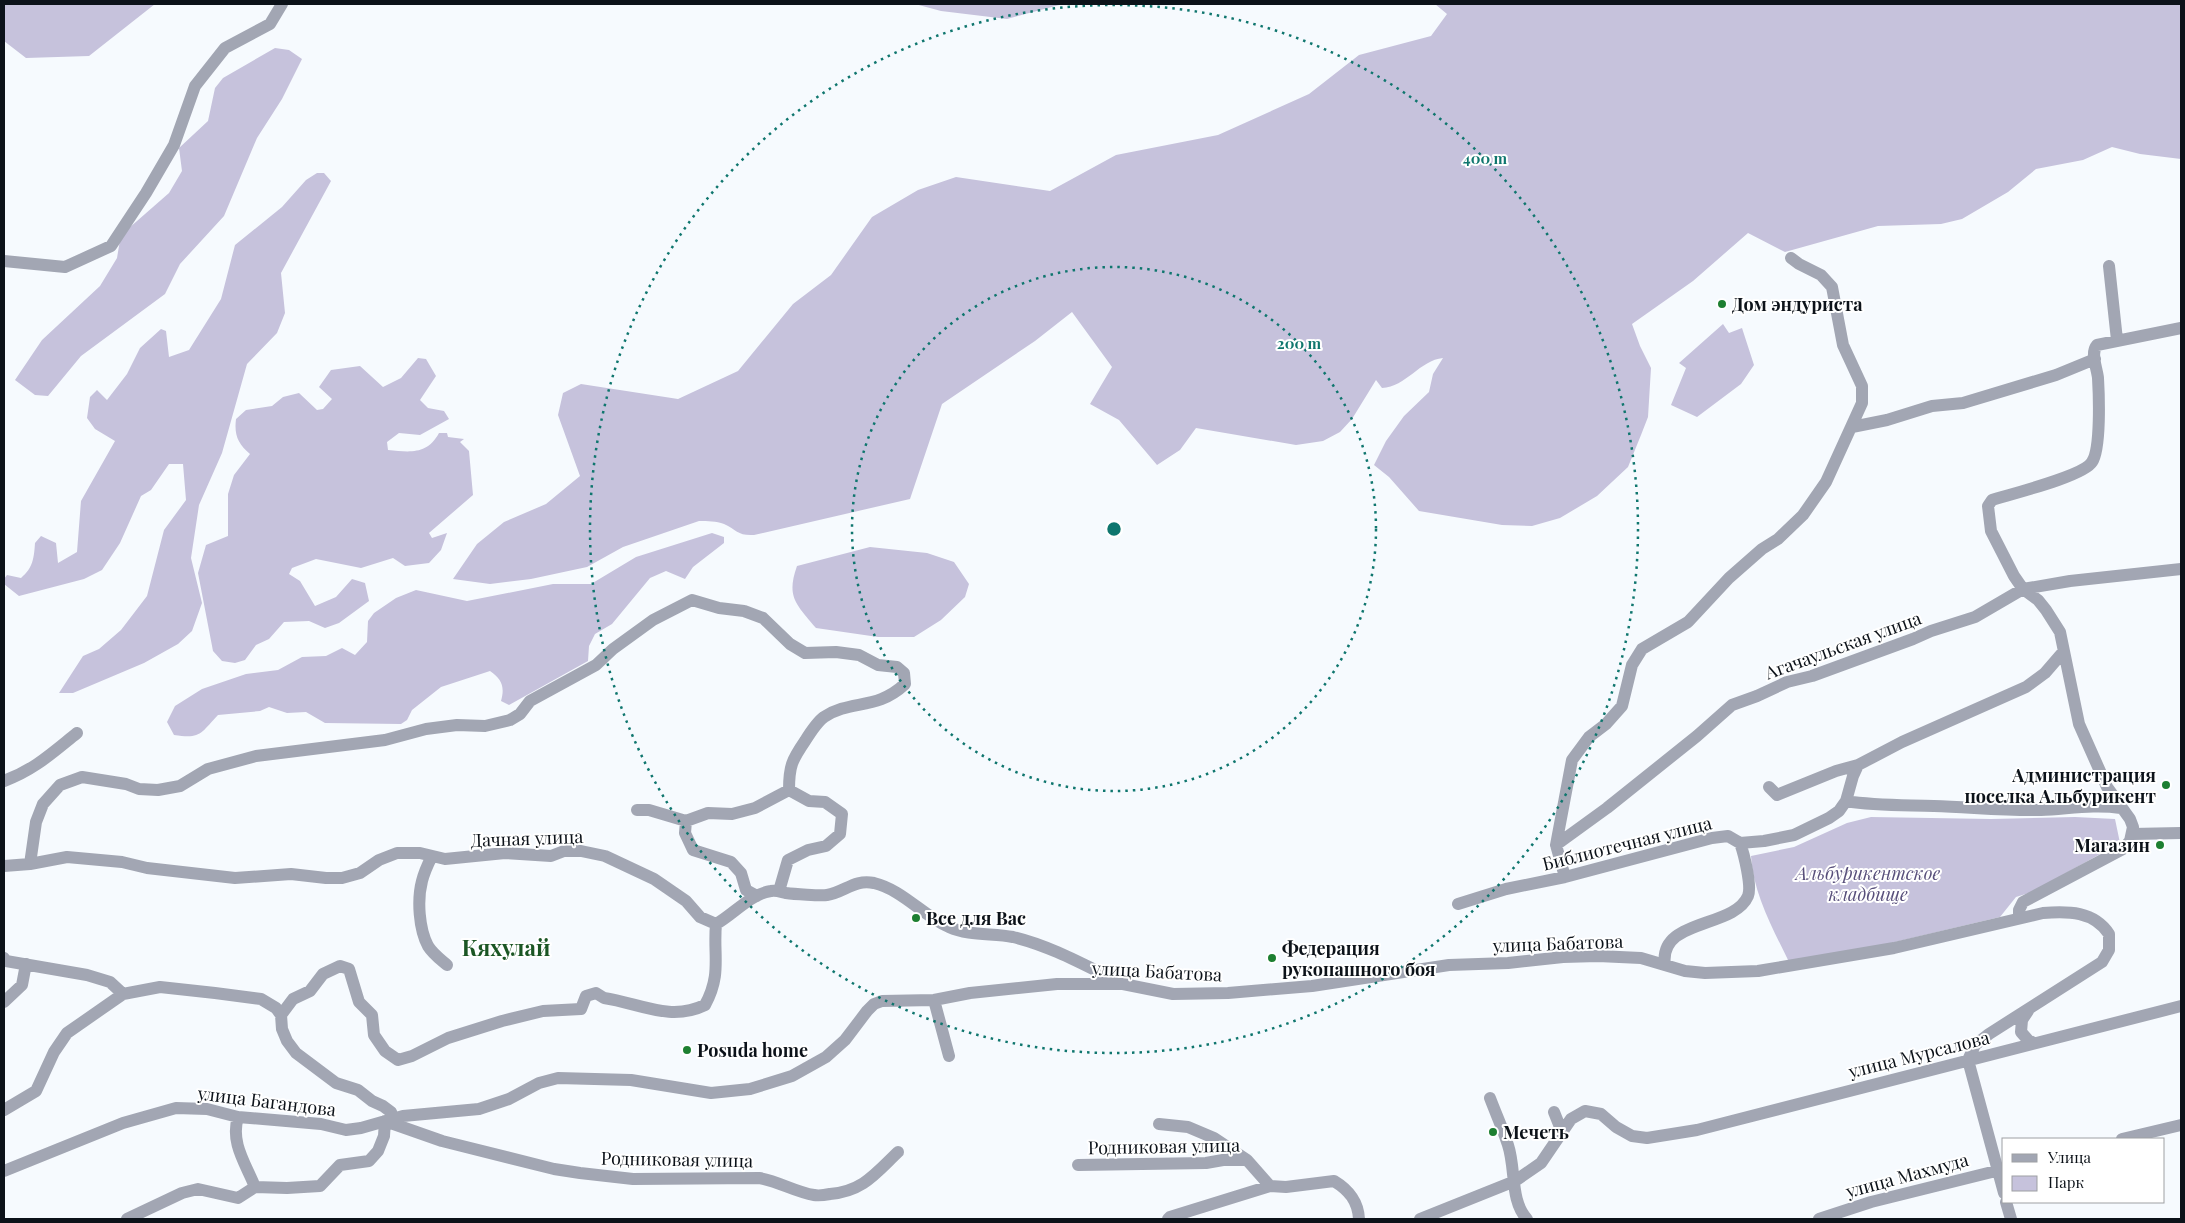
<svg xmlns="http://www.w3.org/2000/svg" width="2185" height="1223" viewBox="0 0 2185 1223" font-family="'Playfair Display',serif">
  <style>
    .green { fill: #c6c2dc }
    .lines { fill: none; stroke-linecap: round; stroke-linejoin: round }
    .minor { stroke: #a2a6b3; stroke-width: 12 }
    .ring { fill: none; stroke: #0f766e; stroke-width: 2.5; stroke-dasharray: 2.5 5 }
    .poi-dot { fill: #1d7f31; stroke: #fff; stroke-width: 2 }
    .labels { text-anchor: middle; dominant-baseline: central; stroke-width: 4; stroke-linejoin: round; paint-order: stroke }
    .poi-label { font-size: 18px; font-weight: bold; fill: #0c1219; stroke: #fff; text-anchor: start }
    .street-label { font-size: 18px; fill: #0c1219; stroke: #fff }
    .park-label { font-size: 18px; font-style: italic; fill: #584f7b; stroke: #fff }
    .district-label { font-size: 22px; font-weight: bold; fill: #1b5624; stroke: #fff }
    .centre { fill: #0f766e; stroke: #fff; stroke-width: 2.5 }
    .ring-label { font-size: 15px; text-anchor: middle; font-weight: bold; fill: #0f766e; stroke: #fff; stroke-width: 4; stroke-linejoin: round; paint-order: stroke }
  </style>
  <rect width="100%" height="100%" fill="#f6fafe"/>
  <path class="green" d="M4 4H155L89 56 26 58 4 41Z
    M915 4H1063L1007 19 941 11Z
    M1435 4H2181V159L2140 154 2112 147 2083 160 2036 169 2008 192 1962 219 1941 224 1878 226 1785 252 1748 233 1693 281 1632 324 1640 346 1651 368 1648 417 1641 435 1628 467 1597 496 1560 518 1532 526 1502 525 1419 511 1389 477 1374 465 1386 441 1404 416 1429 392 1433 374 1443 358C1420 360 1406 387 1382 388L1376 380 1352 419 1340 432 1323 441 1296 445 1196 428 1180 450 1157 465 1119 420 1090 404 1112 367 1072 312 1035 341 942 404 910 499 754 535C738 536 737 530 724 524 716 521 708 521 699 521L623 547 587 567 531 579 490 584 453 579 477 544 504 522 546 504 580 476 558 415 563 393 581 384 678 399 738 371 793 304 831 275 872 217 918 190 956 177 1050 191 1116 155 1218 135 1309 94 1359 55 1431 36 1447 14Z
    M275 48 289 50 302 59 282 99 257 138 224 216 180 264 165 294 81 356 48 396 35 395 15 380 42 340 100 286 117 258 120 240 129 228 169 193 182 171 179 148 208 121 215 88 223 78Z
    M317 173H324L331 181 281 273 285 313 277 333 247 364 222 453 199 505 191 558 202 603 192 631 178 644 144 663 73 693H59L83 656 99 649 121 630 147 596 164 530 186 500 183 464H169L151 490 141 496 120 543 102 570 84 579 19 596 4 584V579L7 575 21 578C33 568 34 558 35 543L41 536 56 543 58 563 77 552 81 501 115 441 95 429 87 418 90 397 97 390 107 400 127 374 140 348 161 329 166 331 169 357 189 350 221 299 235 245 282 207 306 180Z
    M1723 324 1729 333 1742 328 1754 365 1741 384 1697 417 1671 405 1686 368 1679 363Z
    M418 358 426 359 436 376 420 400 428 408 444 411 449 419 420 435 399 433 387 442 388 450C410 452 427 455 439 433H447L448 437 464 439 460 442 469 451 473 495 429 533 432 538 447 533 441 550 429 563 405 566 393 558 361 568 316 559 292 568 289 574 300 581 315 606 336 597 352 579 365 583 369 601 339 623 325 628 309 621 284 622 269 639 256 645 245 660 235 663 222 661 213 651 198 573 206 545 228 536V494L234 475 250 454C238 444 234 435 236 419L246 410 272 406 283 397 299 393 317 410 323 409 332 399 319 387 331 370 360 366 383 387 401 378Z
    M712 533 724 537V543L693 567 685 579 666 571 650 578 612 624 595 634 589 646 588 661 509 705 501 701C505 687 502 679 490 671L441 687 412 710 407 720 401 724 325 723 306 712 287 713 269 707 260 711 218 715C200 734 201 739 174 735L167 722 175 706 202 689 246 674 278 670 302 657 326 656 342 648 355 655 367 642 368 621 374 613 396 598 416 590 467 601 553 584H591L636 557Z
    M870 547 927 553 954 562 969 584 965 597 941 620 914 637H878L816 628C796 604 786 597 797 566Z
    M1871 817 1991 819 2075 817 2115 819 2120 843 2032 892 2016 897 2000 917 1849 953 1789 962C1773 929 1753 893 1751 856L1794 847 1847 823Z"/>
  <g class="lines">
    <path class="minor" d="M4 261 65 267 111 246 146 193 174 145 195 86 225 48 270 24 282 4
      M2109 266 2117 340
      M1852 427 1887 420 1932 406 1963 403 2056 375 2095 359
      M4 781C34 770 52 753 77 733
      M1769 787 1777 795 1836 771 1858 765
      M1846 801C1876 806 1904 805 1934 806 1970 807 2005 811 2041 810 2068 809 2093 804 2121 808
      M637 810H649L686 821 685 833 693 850 731 862 741 873 746 890 757 896
      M686 821 708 813 732 814 755 808 789 790
      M2132 834 2181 833
      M1556 845 1572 760 1589 737 1606 724 1622 706 1632 665 1642 649 1688 622 1729 578 1762 549 1778 539 1803 515 1826 482 1862 403V386L1843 345 1832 287 1821 275 1799 264 1791 258
      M432 856C428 864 424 873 422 881 417 900 419 929 428 946 433 954 440 959 447 965
      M30 864 36 822 43 804 60 785 82 777 126 784 139 789 158 790 180 786 208 769 256 756 385 740 426 729 457 725 485 726 510 720 520 714 530 701 596 665 613 649 653 620 692 600 719 608 744 611 763 618 790 644 805 653 836 652 859 655 878 665 897 667 904 673 905 684C876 711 851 699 824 717 817 722 810 733 805 741 792 760 789 766 789 790
      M4 866 30 864 67 857 122 862 147 868 235 878 291 874 326 878H342L360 873 379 860 397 853H420L445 859 505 853 551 856 564 851H581L605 856 654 879 686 901 700 917 716 924C734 914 750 894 771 891 776 890 781 892 786 893 793 894 821 896 827 895 845 892 854 879 874 883 903 890 923 916 949 927 969 936 993 933 1013 937 1051 946 1086 966 1121 983
      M1565 877 1556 845 1607 808 1697 736 1732 705 1757 696 1787 682 1812 676 1913 639 1931 631 1975 617 2023 589 2070 581 2181 569
      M779 891 788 860 808 850 826 846 840 834 842 814 825 802 809 801 789 790
      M1458 904 1506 889 1565 877 1712 838 1728 836 1740 843 1764 841 1794 835 1829 818 1839 811 1846 801 1853 776 1858 765 1902 742 2026 687 2045 673 2064 651
      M2019 918V910L2023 902 2123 849 2130 841 2133 827 2130 819 2107 787 2079 724 2060 632 2046 610 2038 600 2023 589 2014 576 1991 531 1988 506 1992 500C2011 494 2084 476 2092 462 2101 449 2099 395 2098 378 2097 368 2090 353 2097 345L2181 328
      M4 958 6 961 87 975 110 982 123 994
      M1665 965C1658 918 1734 929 1748 896 1752 886 1744 854 1740 843
      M934 1000 949 1056
      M4 1002 22 985 26 964
      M2028 1011 2022 1020 2021 1032 2028 1040 2034 1043
      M281 1015 282 1029 287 1041 296 1053 336 1083 358 1090 372 1101 383 1106 391 1112 394 1119
      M1490 1098C1496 1114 1503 1129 1508 1145 1516 1169 1510 1201 1527 1219
      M4 1110 36 1091 54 1052 67 1033 123 994 160 987 215 993 261 999 276 1008 281 1015 293 999 310 991 323 974 340 966 349 969 359 1002 372 1015 374 1035 385 1051 398 1060 412 1056 448 1038 502 1021 543 1011 581 1009 586 996 596 993 604 998C639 1003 670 1022 705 1005 722 974 713 955 716 924
      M1554 1112 1562 1132
      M238 1117C230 1143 246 1164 255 1187
      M385 1121 442 1141 554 1169 580 1173 633 1179 759 1178C778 1181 795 1192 814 1195 819 1196 825 1195 830 1194 863 1191 875 1174 898 1152
      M1159 1124 1188 1127 1214 1138 1247 1160
      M2122 1139 2181 1125
      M1078 1165 1206 1163 1223 1160H1247L1270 1186
      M4 1171 123 1123 176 1108 207 1109 238 1117 321 1124 346 1130 361 1128 403 1116 479 1109 509 1099 539 1083 558 1078 631 1080 711 1093 750 1089 792 1076 826 1057 845 1040 867 1011 874 1004 882 1001 934 1000 970 993 1057 984H1123L1173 994 1228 993 1312 986 1449 965 1508 963 1563 957 1598 956 1641 958 1685 971 1705 973 1758 971 1894 948 2043 913C2068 911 2094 911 2109 934V950L2102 962 1989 1034 1975 1045 1968 1060 2004 1193
      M255 1187 287 1188 320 1186 340 1165 369 1161 378 1151 384 1136 385 1121
      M2006 1202 2011 1219
      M127 1219 182 1193 198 1189 238 1198 255 1187
      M1168 1219 1170 1217 1270 1186 1286 1187 1334 1181C1349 1190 1358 1201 1359 1219
      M1420 1219 1515 1181 1541 1163 1571 1119 1585 1111 1601 1114 1616 1127 1632 1136 1647 1138 1697 1130 2181 1006
      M1819 1219 1871 1202 2004 1169"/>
  </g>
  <g class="ring">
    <circle cx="1114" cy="529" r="262"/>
    <circle cx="1114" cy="529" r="524"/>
  </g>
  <g class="poi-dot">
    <circle cx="1722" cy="304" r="5"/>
    <circle cx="2166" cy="785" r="5"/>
    <circle cx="2160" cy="845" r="5"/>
    <circle cx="916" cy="918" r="5"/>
    <circle cx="1272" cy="958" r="5"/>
    <circle cx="687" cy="1050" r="5"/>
    <circle cx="1493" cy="1132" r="5"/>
  </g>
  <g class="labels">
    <g class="poi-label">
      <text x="1732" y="304">Дом эндуриста</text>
      <text x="2156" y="775" text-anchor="end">Администрация<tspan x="2156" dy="21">поселка Альбурикент</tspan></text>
      <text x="2150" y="845" text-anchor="end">Магазин</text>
      <text x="926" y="918">Все для Вас</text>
      <text x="1282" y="948">Федерация<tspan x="1282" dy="21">рукопашного боя</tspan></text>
      <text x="697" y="1050">Posuda home</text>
      <text x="1503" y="1132">Мечеть</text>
    </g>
    <g class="street-label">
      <text transform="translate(1843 645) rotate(-20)">Агачаульская улица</text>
      <text transform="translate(527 838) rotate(-2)">Дачная улица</text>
      <text transform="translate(1627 843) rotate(-14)">Библиотечная улица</text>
      <text transform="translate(1558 943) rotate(-2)">улица Бабатова</text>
      <text transform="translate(1157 971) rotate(3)">улица Бабатова</text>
      <text transform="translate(1919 1054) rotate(-14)">улица Мурсалова</text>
      <text transform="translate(267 1101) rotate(7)">улица Багандова</text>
      <text transform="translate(1164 1146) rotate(-1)">Родниковая улица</text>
      <text transform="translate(677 1159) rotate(1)">Родниковая улица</text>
      <text transform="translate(1907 1175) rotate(-15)">улица Махмуда</text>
    </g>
    <g class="park-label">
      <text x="1868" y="873">Альбурикентское<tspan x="1868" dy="21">кладбище</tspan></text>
    </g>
    <g class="district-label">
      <text x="506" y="947">Кяхулай</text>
    </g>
  </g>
  <circle cx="1114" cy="529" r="8" class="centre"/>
  <g class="ring-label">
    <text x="1485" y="164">400 m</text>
    <text x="1299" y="349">200 m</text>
  </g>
  <rect width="2185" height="1223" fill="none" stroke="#0c1219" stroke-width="10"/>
  <rect x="2002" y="1138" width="162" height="65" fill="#ffffff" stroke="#9ea0a3"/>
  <rect x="2012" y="1154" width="25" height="8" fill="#a2a6b3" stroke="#9ea0a3"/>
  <text x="2048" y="1163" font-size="15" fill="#0c1219">Улица</text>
  <rect x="2012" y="1176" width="25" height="15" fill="#c6c2dc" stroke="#9ea0a3"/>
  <text x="2048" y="1188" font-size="15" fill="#0c1219">Парк</text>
</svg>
